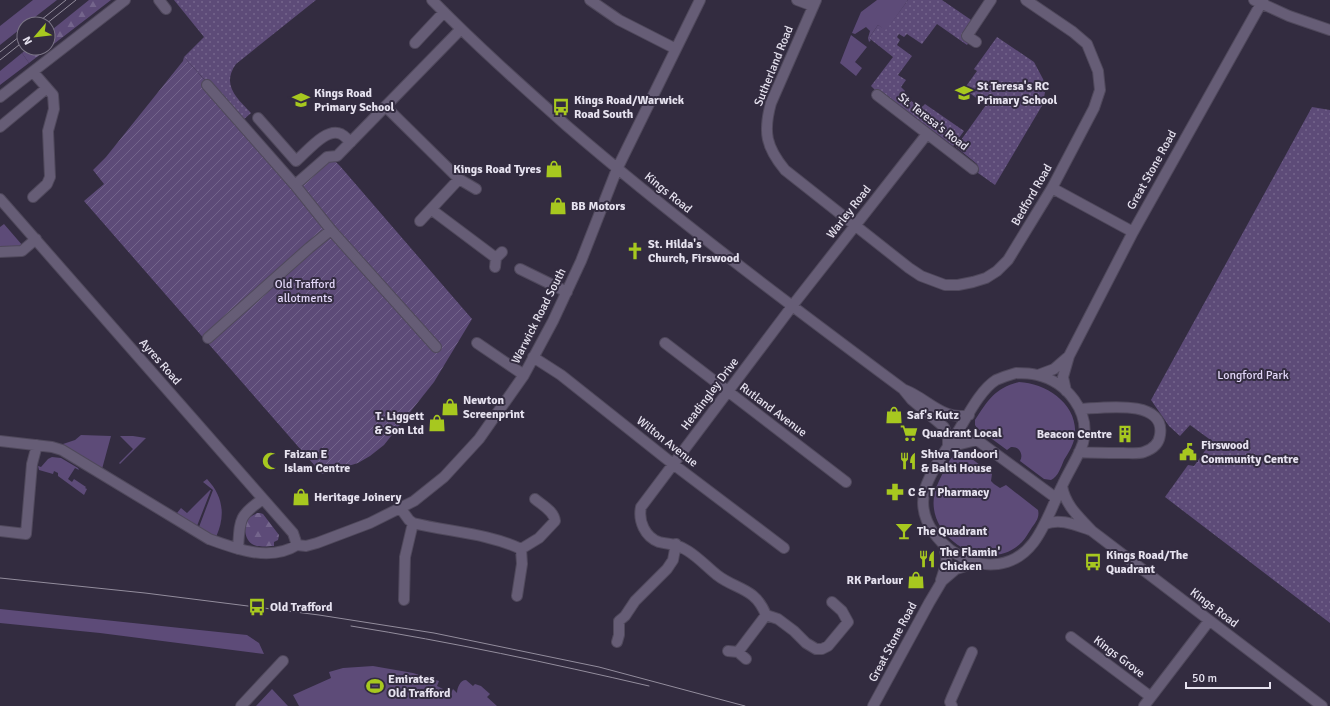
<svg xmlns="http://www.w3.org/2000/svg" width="1330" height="706" viewBox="0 0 1330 706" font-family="Signika,sans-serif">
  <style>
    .grass { fill: #5d4b78 }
    .forest { fill: url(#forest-firs) }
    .park { fill: url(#park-dots) }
    .garden { fill: url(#garden-furrows) }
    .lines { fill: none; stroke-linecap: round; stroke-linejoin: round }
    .minor-casing { stroke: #50495c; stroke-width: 12 }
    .minor { stroke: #665d76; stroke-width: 10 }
    .tram { stroke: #938d9d; stroke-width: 1 }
    .labels { text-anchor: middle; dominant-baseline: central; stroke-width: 4; stroke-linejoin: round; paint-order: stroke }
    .street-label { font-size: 12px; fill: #e6e2ef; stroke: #332c40 }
    .poi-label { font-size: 12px; font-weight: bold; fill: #e6e2ef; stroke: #332c40; text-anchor: start }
    .park-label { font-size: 12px; fill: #e2d6f8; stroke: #332c40 }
  </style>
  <defs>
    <pattern id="forest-firs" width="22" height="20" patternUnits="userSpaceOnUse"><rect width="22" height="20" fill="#5d4b78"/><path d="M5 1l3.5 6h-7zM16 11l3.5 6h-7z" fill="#74658c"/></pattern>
    <pattern id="park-dots" width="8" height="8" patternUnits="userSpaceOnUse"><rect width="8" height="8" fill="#5d4b78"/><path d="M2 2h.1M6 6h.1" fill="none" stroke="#74658c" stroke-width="1.8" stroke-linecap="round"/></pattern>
    <pattern id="garden-furrows" width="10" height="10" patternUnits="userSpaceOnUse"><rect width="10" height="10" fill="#5d4b78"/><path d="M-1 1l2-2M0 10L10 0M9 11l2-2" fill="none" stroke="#74658c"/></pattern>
  </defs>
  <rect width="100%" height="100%" fill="#332c40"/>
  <path class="grass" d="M33 0H57L26 24H24V26L0 45V26Z
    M877 0H908L886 31 878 25 869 38 871 40 869 42 868 38 870 31 866 27 855 34 852 33 861 12Z
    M851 35 867 47 855 62 862 68 856 76 840 63Z
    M22 53 29 63 0 85V71Z
    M4 224 23 246H0V227Z
    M1019 382C1046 383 1078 404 1075 435 1074 444 1069 452 1064 460 1061 467 1058 477 1051 480L1044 479 1020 461C1024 454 1019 446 1011 447L1007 450 977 428 975 425V420C988 400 995 388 1019 382Z
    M81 435 111 436 102 469 63 444 75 440Z
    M120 436H133L146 438 120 464 119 463 133 449Z
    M960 452 968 456 992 474 991 481 994 484 1000 488 1006 485 1038 510C1040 518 1035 523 1031 529 1028 533 1026 538 1022 542 986 579 913 532 939 481 944 472 949 455 960 452Z
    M52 457 61 458 78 468 79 470 75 468 68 479 72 482 74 479 86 487 85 488 87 489 84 495 58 476V473L54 471 53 474 39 470 38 466 41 467 48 459Z
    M207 479C223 496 226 515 216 537L199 527 213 490 203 482Z
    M210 490H211L197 526 177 513 181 508 187 513Z
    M0 609 247 635 259 643 264 654 100 633 0 623Z
    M373 666 413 673 439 681 437 686 451 693 453 689 457 693C457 688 460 680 466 680L473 686 475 684 481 686 490 694 487 697 497 706H299L293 695 331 678 329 672 343 668Z
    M272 689 288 706H256Z"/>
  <path class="forest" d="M89 0H111L29 63 22 53 28 48H48V33Z
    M257 513H260L263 514 279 535 278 540 274 542V546C267 546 258 548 252 544 244 539 243 525 249 518 251 516 254 515 257 513Z"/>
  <path class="park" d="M174 0H316L236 64C221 85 237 98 251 113L242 121 184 57 204 37Z
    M908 0H942L980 26 967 45 937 24 922 44 907 34 904 37 899 34 897 37 900 40 897 45 912 56 898 75 906 80 901 87 905 91 903 95 921 108 925 104 964 131 953 146 881 91 875 90 871 86 893 57 869 38 878 25 886 30Z
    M997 37 1034 62 1043 79 1046 86 1043 104 995 185 978 173 979 170 977 164 956 147 986 105 964 89 977 71 974 69Z
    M1312 107 1330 110V623L1165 497 1188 465 1194 466 1212 441 1190 425 1180 436 1169 426 1151 400Z"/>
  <path class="garden" d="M184 57 295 181 327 153 340 166 472 319 434 382 384 445 370 456 358 463 322 474 84 201 104 184 93 170 106 157 183 61Z"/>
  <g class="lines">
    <g class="minor-casing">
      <path id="minor" d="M159 0 166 9
        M432 0C475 44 521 85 567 126 675 219 789 304 903 389L912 400 944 427 948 438V447L977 440 1056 498
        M590 0 619 20 676 49
        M797 0 813 6
        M816 0 771 103C763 132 766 147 785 170L909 268 921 276 945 285H958L973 282 986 278 997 271 1008 260 1052 188 1094 108 1100 90 1098 71 1087 44 1073 32 1026 0
        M1254 0 1289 16 1330 30
        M976 42 967 36 991 0
        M415 43 444 12
        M33 72 53 95 54 109 48 131 50 177 47 184 33 197
        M207 85 295 185 331 230 436 347
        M877 95 973 169
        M0 97 125 0
        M386 107 459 179 476 189
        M258 118 296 161C307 152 326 127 341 134 345 136 348 140 351 142
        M0 127 47 88
        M295 185 327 157 337 156 461 29
        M1052 188 1133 232
        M0 199 293 533 297 545
        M432 210 496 258
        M420 221 459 179
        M0 252 22 251 36 239
        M495 267 496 258 502 252
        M520 269 567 292
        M208 338 309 248 331 230
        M477 343 524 375
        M665 343 846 482
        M533 357 561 375 673 464 784 548
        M1016 373C1023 373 1030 373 1037 375 1067 382 1091 412 1083 443 1078 458 1068 472 1062 486 1047 516 1037 559 998 564 989 565 979 564 971 561 942 550 916 521 925 489 931 470 946 450 957 433 967 417 980 390 996 380 1003 377 1009 375 1016 373Z
        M1038 375 1054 369 1069 356
        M905 390C928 399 943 421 969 415
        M1066 391 1063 377 1069 356 1133 232 1263 0
        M0 441 52 447 62 450 209 539C236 549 270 562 297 545
        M1079 452C1094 453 1108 453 1123 453 1130 453 1138 454 1144 452 1153 449 1159 443 1160 435 1166 398 1102 408 1081 409
        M1062 486C1065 505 1079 517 1092 531L1322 706
        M401 509 409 520 413 523C449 532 487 533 521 549L539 538 555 521C554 511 542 505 535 499
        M1045 524C1061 518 1075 525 1090 530
        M0 531 26 534 32 464 37 445
        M297 545 306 546 317 543 370 523 414 501 444 477 479 439 524 375 553 321 581 261 617 169 700 0
        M238 549C240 520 238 516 263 499
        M941 580C946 565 949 559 943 544
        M517 596 522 564 521 549
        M404 600 405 557 413 523
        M766 615 778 619 794 631 806 643 816 649H822L828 646 848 622 842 611 832 602
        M1071 637 1151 697
        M617 642 619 635V621L625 616 635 601 667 569 673 560 676 544
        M728 651 738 652 746 659
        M738 652 766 615C755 587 736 590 717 575 707 567 699 558 688 551 676 543 671 545 659 542 645 537 638 521 641 507L796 301 927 134
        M241 706 283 661
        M873 706 929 603 942 581 956 569 975 563
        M952 706 950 702 952 697 972 652
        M1144 706 1209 621"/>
    </g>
    <use href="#minor" class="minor"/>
    <path class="tram" d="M36 24 66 0
      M46 24 76 0
      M0 52 24 33
      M0 60 24 41
      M0 578 145 593 319 615 434 633 599 667 745 706
      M351 626C451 642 550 663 649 686"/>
  </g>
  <defs>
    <g id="school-bare" transform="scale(1.38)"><path d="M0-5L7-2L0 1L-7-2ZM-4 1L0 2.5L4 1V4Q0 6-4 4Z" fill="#a7c81f" stroke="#332c40" stroke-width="2.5" paint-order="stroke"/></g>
    <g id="bus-bare" transform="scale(1.38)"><path d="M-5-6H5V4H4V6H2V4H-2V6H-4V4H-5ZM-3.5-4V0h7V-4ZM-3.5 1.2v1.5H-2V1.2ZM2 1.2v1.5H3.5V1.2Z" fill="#a7c81f" stroke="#332c40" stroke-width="2.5" paint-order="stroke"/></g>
    <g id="shop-bare" transform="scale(1.38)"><path d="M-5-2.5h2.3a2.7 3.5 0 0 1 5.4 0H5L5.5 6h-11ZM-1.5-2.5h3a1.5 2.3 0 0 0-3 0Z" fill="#a7c81f" stroke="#332c40" stroke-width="2.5" paint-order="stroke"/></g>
    <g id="church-bare" transform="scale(1.38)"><path d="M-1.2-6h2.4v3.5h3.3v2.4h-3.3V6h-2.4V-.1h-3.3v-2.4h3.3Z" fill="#a7c81f" stroke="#332c40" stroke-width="2.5" paint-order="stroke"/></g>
    <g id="supermarket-bare" transform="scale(1.38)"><path d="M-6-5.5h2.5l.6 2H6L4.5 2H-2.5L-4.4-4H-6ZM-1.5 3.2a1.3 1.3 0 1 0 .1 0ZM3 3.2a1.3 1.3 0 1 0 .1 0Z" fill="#a7c81f" stroke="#332c40" stroke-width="2.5" paint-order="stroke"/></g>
    <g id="building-bare" transform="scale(1.38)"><path d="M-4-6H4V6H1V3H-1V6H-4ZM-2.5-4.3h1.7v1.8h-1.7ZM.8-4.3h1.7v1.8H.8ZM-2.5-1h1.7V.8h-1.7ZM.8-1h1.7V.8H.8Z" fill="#a7c81f" stroke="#332c40" stroke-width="2.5" paint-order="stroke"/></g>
    <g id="civic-bare" transform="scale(1.38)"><path d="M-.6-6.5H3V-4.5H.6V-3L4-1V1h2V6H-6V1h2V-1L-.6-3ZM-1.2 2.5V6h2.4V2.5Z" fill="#a7c81f" stroke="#332c40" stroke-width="2.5" paint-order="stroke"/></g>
    <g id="mosque-bare" transform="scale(1.38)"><path d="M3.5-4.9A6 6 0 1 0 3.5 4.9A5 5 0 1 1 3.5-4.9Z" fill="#a7c81f" stroke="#332c40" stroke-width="2.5" paint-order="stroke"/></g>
    <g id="restaurant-bare" transform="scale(1.38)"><path d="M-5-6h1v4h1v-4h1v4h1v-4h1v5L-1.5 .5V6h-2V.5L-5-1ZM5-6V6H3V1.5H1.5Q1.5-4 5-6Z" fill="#a7c81f" stroke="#332c40" stroke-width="2.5" paint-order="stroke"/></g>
    <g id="pharmacy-bare" transform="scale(1.38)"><path d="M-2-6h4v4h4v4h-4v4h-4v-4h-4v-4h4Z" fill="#a7c81f" stroke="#332c40" stroke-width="2.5" paint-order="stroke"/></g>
    <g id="bar-bare" transform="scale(1.38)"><path d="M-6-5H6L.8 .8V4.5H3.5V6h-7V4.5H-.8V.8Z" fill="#a7c81f" stroke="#332c40" stroke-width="2.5" paint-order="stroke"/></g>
    <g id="stadium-bare" transform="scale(1.38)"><path d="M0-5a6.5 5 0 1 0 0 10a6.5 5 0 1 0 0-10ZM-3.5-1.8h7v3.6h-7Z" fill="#a7c81f" stroke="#332c40" stroke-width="2.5" paint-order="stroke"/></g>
  </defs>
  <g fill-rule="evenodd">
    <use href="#school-bare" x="964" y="93"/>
    <use href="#school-bare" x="301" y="100"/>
    <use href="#bus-bare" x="561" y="107"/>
    <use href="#shop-bare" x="554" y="169"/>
    <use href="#shop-bare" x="558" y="206"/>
    <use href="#church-bare" x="635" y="251"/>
    <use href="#shop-bare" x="450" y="407"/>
    <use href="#shop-bare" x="894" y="415"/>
    <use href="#shop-bare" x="437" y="423"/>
    <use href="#supermarket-bare" x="909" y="433"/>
    <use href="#building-bare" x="1125" y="434"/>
    <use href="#civic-bare" x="1188" y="452"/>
    <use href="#mosque-bare" x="271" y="461"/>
    <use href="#restaurant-bare" x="908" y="461"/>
    <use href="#pharmacy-bare" x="895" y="492"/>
    <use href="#shop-bare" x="301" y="497"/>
    <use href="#bar-bare" x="904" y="531"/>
    <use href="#restaurant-bare" x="927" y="559"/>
    <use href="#bus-bare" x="1093" y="562"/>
    <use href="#shop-bare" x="916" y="580"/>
    <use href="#bus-bare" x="257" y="607"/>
    <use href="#stadium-bare" x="375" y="686"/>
  </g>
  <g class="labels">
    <g class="street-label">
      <text transform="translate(774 66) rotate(-68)">Sutherland Road</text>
      <text transform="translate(933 122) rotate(38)">St. Teresa's Road</text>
      <text transform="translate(1152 170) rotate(-61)">Great Stone Road</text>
      <text transform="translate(668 193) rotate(39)">Kings Road</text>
      <text transform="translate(1032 195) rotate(-60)">Bedford Road</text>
      <text transform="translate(849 212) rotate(-52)">Warley Road</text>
      <text transform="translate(539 316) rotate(-63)">Warwick Road South</text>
      <text transform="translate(160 362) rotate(49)">Ayres Road</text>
      <text transform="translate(710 394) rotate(-53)">Headingley Drive</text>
      <text transform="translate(773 410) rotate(37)">Rutland Avenue</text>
      <text transform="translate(667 442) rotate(38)">Wilton Avenue</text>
      <text transform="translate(1214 608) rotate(37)">Kings Road</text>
      <text transform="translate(893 642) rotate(-62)">Great Stone Road</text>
      <text transform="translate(1119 657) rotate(37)">Kings Grove</text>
    </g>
    <g class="poi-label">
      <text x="977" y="86">St Teresa's RC<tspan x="977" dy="14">Primary School</tspan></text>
      <text x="314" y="93">Kings Road<tspan x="314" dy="14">Primary School</tspan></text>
      <text x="574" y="100">Kings Road/Warwick<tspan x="574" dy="14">Road South</tspan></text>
      <text x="541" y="169" text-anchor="end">Kings Road Tyres</text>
      <text x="571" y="206">BB Motors</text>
      <text x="648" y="244">St. Hilda's<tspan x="648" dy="14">Church, Firswood</tspan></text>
      <text x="463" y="400">Newton<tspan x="463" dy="14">Screenprint</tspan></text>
      <text x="907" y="415">Saf's Kutz</text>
      <text x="424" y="416" text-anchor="end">T. Liggett<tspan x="424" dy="14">&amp; Son Ltd</tspan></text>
      <text x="922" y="433">Quadrant Local</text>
      <text x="1112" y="434" text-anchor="end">Beacon Centre</text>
      <text x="1201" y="445">Firswood<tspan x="1201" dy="14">Community Centre</tspan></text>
      <text x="284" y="454">Faizan E<tspan x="284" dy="14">Islam Centre</tspan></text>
      <text x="921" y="454">Shiva Tandoori<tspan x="921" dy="14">&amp; Balti House</tspan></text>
      <text x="908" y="492">C &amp; T Pharmacy</text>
      <text x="314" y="497">Heritage Joinery</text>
      <text x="917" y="531">The Quadrant</text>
      <text x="940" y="552">The Flamin'<tspan x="940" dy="14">Chicken</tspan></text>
      <text x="1106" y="555">Kings Road/The<tspan x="1106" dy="14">Quadrant</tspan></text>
      <text x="903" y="580" text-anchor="end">RK Parlour</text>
      <text x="270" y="607">Old Trafford</text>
      <text x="388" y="679">Emirates<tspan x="388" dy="14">Old Trafford</tspan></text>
    </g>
    <g class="park-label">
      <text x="305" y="284">Old Trafford<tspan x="305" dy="14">allotments</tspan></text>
      <text x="1253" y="375">Longford Park</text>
    </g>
  </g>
  <g transform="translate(36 36) rotate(242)"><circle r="19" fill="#332c40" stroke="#7b7586"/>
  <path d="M0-3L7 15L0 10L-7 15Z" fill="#a7c81f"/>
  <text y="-6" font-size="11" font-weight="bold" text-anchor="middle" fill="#e6e2ef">N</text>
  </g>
  <path d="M1186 682v6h84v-6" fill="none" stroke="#e6e2ef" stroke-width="2"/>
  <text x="1192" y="682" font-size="12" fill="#e6e2ef" stroke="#332c40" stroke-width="3" paint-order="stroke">50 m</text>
</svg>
